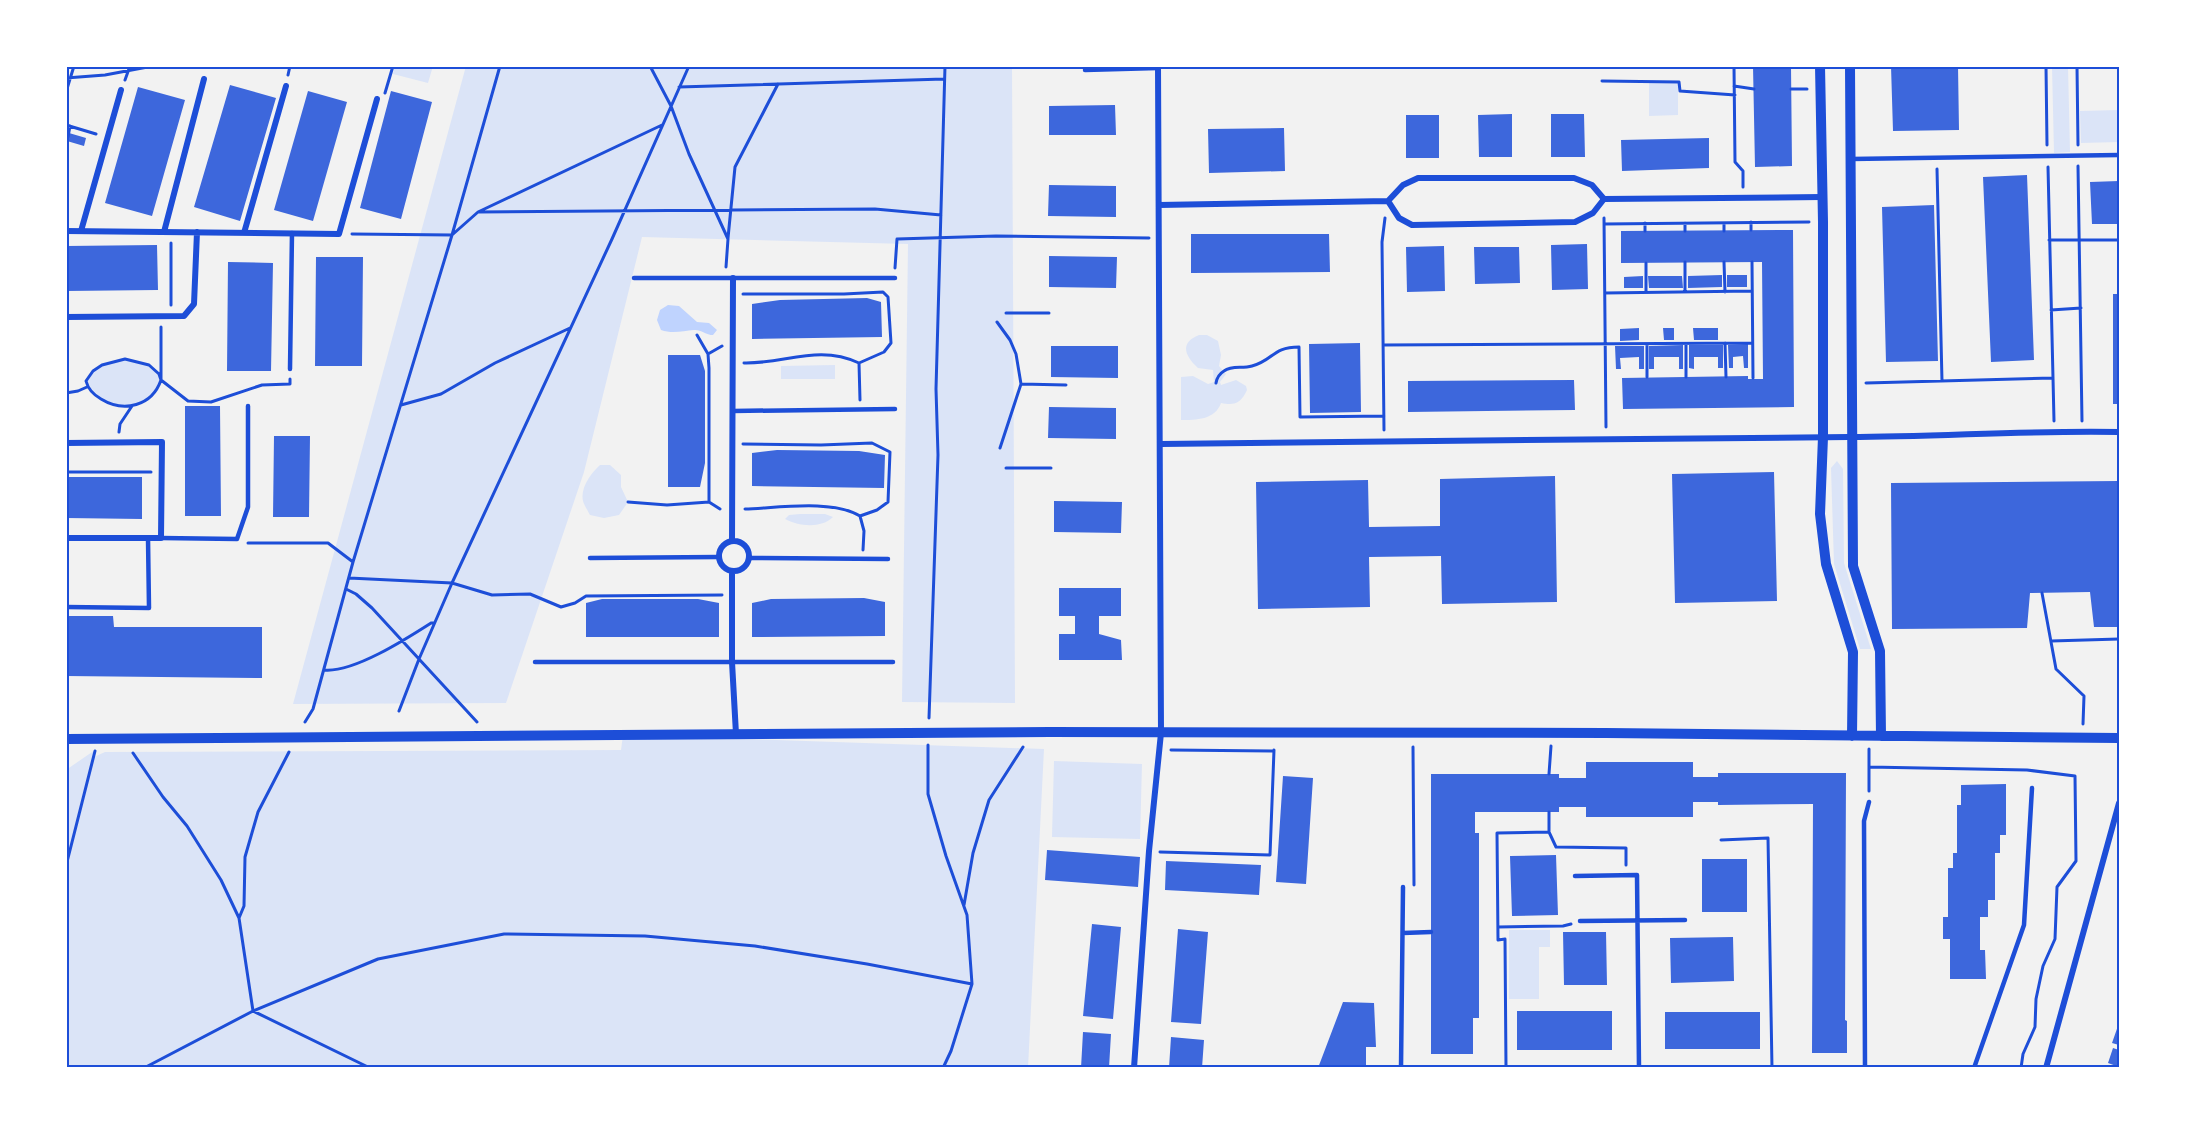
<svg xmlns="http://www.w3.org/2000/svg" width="2185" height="1134" viewBox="0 0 2185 1134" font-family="'Roboto Condensed',sans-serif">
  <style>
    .green { fill: #dbe4f7 }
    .water { fill: #bfd3fe }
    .building { fill: #3d67dc }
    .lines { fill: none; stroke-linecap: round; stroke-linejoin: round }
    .path { stroke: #1d4ed8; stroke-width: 3 }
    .service { stroke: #1d4ed8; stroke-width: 4.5 }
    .minor { stroke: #1d4ed8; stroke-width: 6 }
    .tertiary { stroke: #1d4ed8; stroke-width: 10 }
    .neatline { fill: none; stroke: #1d4ed8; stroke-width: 2 }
  </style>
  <rect width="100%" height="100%" fill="#f2f2f2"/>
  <path class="green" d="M395 66H433L428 83 393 74Z
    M466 66H1012L1015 703 902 702 908 244 642 237 584 472 506 703 293 704Z
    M2052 66H2068L2070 152 2054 153Z
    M1649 82H1678V115L1649 116Z
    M2119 110V142L2081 143 2080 111Z
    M1199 335H1207L1218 341 1221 355 1219 366 1226 374 1220 382 1221 385 1236 380 1246 386 1247 390C1241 403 1235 406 1221 403 1215 420 1196 420 1181 420V377L1193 376 1208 384 1214 382 1213 370 1198 368C1185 356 1179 343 1199 335Z
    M125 359C142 361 154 365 161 380 156 390 149 400 139 404 116 413 61 385 102 365 109 362 118 361 125 359Z
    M835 365V379H781V366Z
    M1837 461 1843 469 1844 563 1871 649H1860L1834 564 1831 468Z
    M600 465H610L621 475V487L628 502 619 515 604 518 590 515C588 511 584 505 583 501 580 488 591 473 600 465Z
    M800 514H825L833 517C821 529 798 526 785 519L789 515Z
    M623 735 1044 749 1028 1068H66V770L95 750 94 757 105 752 621 750Z
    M1054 761 1142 764 1140 839 1052 837Z
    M1509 930H1550V947H1539V999H1509Z"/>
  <path class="water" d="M668 305 679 306 697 322 709 323 717 330 713 335C706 335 700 329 694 330 683 331 672 334 661 330L657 320 660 310Z"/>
  <path class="building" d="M1753 66H1791L1792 166 1755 167Z
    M1891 66H1958L1959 130 1893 131Z
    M230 85 276 98 240 221 194 207Z
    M138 87 185 100 152 216 105 203Z
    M308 91 347 102 313 221 274 210Z
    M391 91 432 102 401 219 360 208Z
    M1115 105 1116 135H1049V106Z
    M1512 114V157H1479L1478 115Z
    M1551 114H1584L1585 157H1551Z
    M1406 115H1439V158H1406Z
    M1284 128 1285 171 1209 173 1208 129Z
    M69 133 86 138 84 146 67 141Z
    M1709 138V168L1622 171 1621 140Z
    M2027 175 2034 360 1991 362 1983 177Z
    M2119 181V224H2092L2090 182Z
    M1049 185 1116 186V217L1048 216Z
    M1934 205 1938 361 1886 362 1882 207Z
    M1793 230 1794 407 1623 409 1622 378 1748 376V379H1763L1762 262 1621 263V231Z
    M1191 234H1329L1330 272 1191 273Z
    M1587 244 1588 289 1552 290 1551 245Z
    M157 245 158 290 66 291V246Z
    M1444 246 1445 291 1407 292 1406 247Z
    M1474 247H1519L1520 283 1475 284Z
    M1049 256 1117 257 1116 288 1049 287Z
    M316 257H363L362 366H315Z
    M228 262 273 263 271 371H227Z
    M1722 275V287L1688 288V276Z
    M1727 275H1747V287H1727Z
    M1643 276V288H1624V277Z
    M1648 276H1682L1683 288H1649Z
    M2113 294H2119V404H2113Z
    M867 298 881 302 882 337 752 339V304L780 300Z
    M1639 328V340L1620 341V329Z
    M1663 328H1674V340H1664Z
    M1693 328H1718V340H1694Z
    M1360 343 1361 412 1310 413 1309 344Z
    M1748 344V368H1744L1743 356 1733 357V368H1729L1728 345Z
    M1683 345V369H1679V357H1654V369H1649V346Z
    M1689 345H1723V368H1718V357H1694V369L1689 368Z
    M1051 346H1118V378L1051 377Z
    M1615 346H1644V369H1639V357L1620 358 1621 369H1616Z
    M668 355H700L705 371V463L700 487H668Z
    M1574 380 1575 410 1408 412V381Z
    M185 406H220L221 516H185Z
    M1049 407 1116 408V439L1048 438Z
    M274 436H310L309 517H273Z
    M777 450 859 451 885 455 884 488 752 486V453Z
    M1774 472 1777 601 1675 603 1672 474Z
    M1555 476 1557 602 1442 604 1441 556 1369 557 1370 607 1258 609 1256 482 1368 480 1369 527 1440 526V479Z
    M66 477H142V519L66 518Z
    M2119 481V627H2094L2090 592 2030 593 2027 628 1892 629 1891 483Z
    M1054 501 1122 502 1121 533 1054 532Z
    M1059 588H1121V616H1099V634L1121 640 1122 660H1059V634H1075V616H1059Z
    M864 598 885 602V636L752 637V603L771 599Z
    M602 599H698L719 603V637H586V603Z
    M66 616H113L114 627H262V678L66 676Z
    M1586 762H1693V777H1718V773H1846L1845 1020 1847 1021V1053H1812L1813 804 1718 805V802H1693V817H1586V807H1559V812H1475V833H1479V1018H1473V1054H1431V774H1559V778H1586Z
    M1283 776 1313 778 1306 884 1276 882Z
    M2006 784V835H2000V853H1995V900H1988V917H1980V950H1985L1986 979H1950V939H1943V917H1948V868H1953V853H1957V805H1961V785Z
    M1047 850 1140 857 1138 887 1045 880Z
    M1556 855 1558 915 1512 916 1510 856Z
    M1702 859H1747V912H1702Z
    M1166 861 1261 865 1259 895 1165 890Z
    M1092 924 1121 927 1113 1019 1083 1016Z
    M1178 929 1208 932 1201 1024 1171 1022Z
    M1563 932H1606L1607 985H1564Z
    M1733 937 1734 981 1671 983 1670 938Z
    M1343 1002 1374 1003 1376 1047H1366V1068H1318Z
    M1517 1011H1612V1050H1517Z
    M1665 1012H1760V1049H1665Z
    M2119 1023V1045L2112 1043Z
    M1083 1032 1111 1034 1109 1068H1081Z
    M1171 1037 1204 1040 1202 1068H1169Z
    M2113 1048 2119 1050V1067L2108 1063Z"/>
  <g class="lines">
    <path class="path" d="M650 66 671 106 689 154 728 239 726 267
      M1734 66 1735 162 1743 171V187
      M2046 66 2047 145
      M2077 66 2078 145
      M2046 67 2077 66
      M288 75 290 66
      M66 78 105 75 153 66
      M125 80 130 66
      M1602 81 1679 82 1680 91 1735 95
      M1734 86 1754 89
      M679 87 944 79
      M1791 89H1807
      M66 92 74 66
      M385 93 393 66
      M66 125 96 134
      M68 137 70 126
      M2078 166 2082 421
      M1937 169 1942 381
      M478 212 875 209 941 215
      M1604 218 1606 427
      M1751 222V230
      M1645 223V231
      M1685 223V231
      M1604 224 1809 222
      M1724 231V223
      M352 234 452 235 478 212 662 125
      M728 238 735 167 778 84
      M2049 240H2119
      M171 243V305
      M1685 262V292
      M1724 262 1725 292
      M1752 262 1753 378
      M1646 263V292
      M895 268 897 239 996 236 1149 238
      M1605 293 1752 291
      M743 294H844L883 292 888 297 891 343 884 352 859 363C818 344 785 364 744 363
      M2051 310 2081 308
      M1006 313H1049
      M997 322 1010 340 1016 354 1021 384 1000 448
      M161 327V380C152 406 124 413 101 399 94 395 88 389 86 381L93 371 102 365 125 359 149 365 159 374 161 380 188 401 211 402 262 385 290 384V379
      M1725 343 1726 377
      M1647 344V377
      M1686 344V377
      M1383 345 1752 343
      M708 354 722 346
      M859 363 860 400
      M2053 378 2054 421
      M1216 383C1217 377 1219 374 1224 371 1232 365 1242 369 1252 366 1274 360 1272 347 1299 347L1300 417 1384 416
      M1866 383 2053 378 2048 167
      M1021 384 1066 385
      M66 393 78 391 87 387
      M401 405 441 394 495 363 570 328
      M1384 430 1382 242 1385 218
      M119 432 120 424 132 406
      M743 444 821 445 872 443 890 452 888 502 877 510 860 516C832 499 777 508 745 509
      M1006 468H1051
      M66 472H151
      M628 502 667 505 709 502V368L708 354 697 335
      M709 502 720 509
      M860 516 864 531 863 550
      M248 543H328L353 562
      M349 578 452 583 492 595 530 594 561 607 575 603 586 596 722 595
      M346 589 356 594 372 608 477 722
      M2042 593 2056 669 2084 696 2083 724
      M2051 641 2119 639
      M324 670C353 673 406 639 431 623H434
      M399 711 419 659 452 583 612 239 689 66
      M929 718 938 455 936 389 945 66
      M305 722 313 709 353 562 452 235 500 66
      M928 745V794L946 856 967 915 972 984 951 1051 943 1068
      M1413 747 1414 885
      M1869 749V791
      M1171 750 1274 751
      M133 753 163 797 187 826 221 880 239 918 253 1011 370 1068
      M1869 767 2027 770 2075 776 2076 861 2057 887 2055 939 2043 966 2036 999 2035 1027 2023 1054 2021 1068
      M1549 774 1551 746
      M1549 812V832L1556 847 1626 848V865
      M1721 840 1768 838 1772 1068
      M1160 852 1270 855 1274 750
      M66 866 95 751
      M964 905 973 853 989 800 1023 747
      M239 918 244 906 245 857 258 812 289 752
      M1498 927 1563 926 1571 924
      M144 1068 253 1011 378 959 504 934 645 936 755 946 867 964 972 984
      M1506 1068 1505 939 1498 940 1497 833 1549 832"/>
    <path class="service" d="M1085 70 1158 68
      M1851 159 2119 155
      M634 278H895
      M290 369 292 233
      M733 411 895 409
      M161 538 237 539 248 507V406
      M590 558 718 557
      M749 558 888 559
      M66 607 149 608 148 538
      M535 662H893
      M1575 876 1637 875 1639 1068
      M1580 921 1685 920
      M1403 933 1431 932
      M1401 1068 1403 887
      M1865 1068 1864 821 1869 802
      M1974 1068 2024 925 2032 788"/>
    <path class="minor" d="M1388 201 1399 218 1412 225 1575 222 1593 213 1604 199
      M1159 205 1388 201 1403 185 1418 178H1574L1592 185 1604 199 1822 197
      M66 231 339 234 377 99
      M81 231 121 90
      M164 232 204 79
      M244 233 286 86
      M66 317 184 316 194 304 197 232
      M66 443 162 442 161 538H66
      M1161 444C1390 441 1620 439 1849 437 1939 437 2029 430 2119 432
      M719 556a15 15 0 1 1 30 0a15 15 0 1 1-30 0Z
      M732 541 733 278
      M732 571V662L736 734
      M1134 1068 1149 851 1161 733 1158 66
      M2046 1068 2119 803"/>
    <path class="tertiary" d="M1820 66 1823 222V437L1820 514 1826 564 1853 652 1852 736
      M1850 66 1853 566 1880 651 1881 736
      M66 739 1050 732 1606 733 2119 738"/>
  </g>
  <rect width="2185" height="1134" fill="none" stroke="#ffffff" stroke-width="135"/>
  <rect x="68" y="68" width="2050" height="998" class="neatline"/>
</svg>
